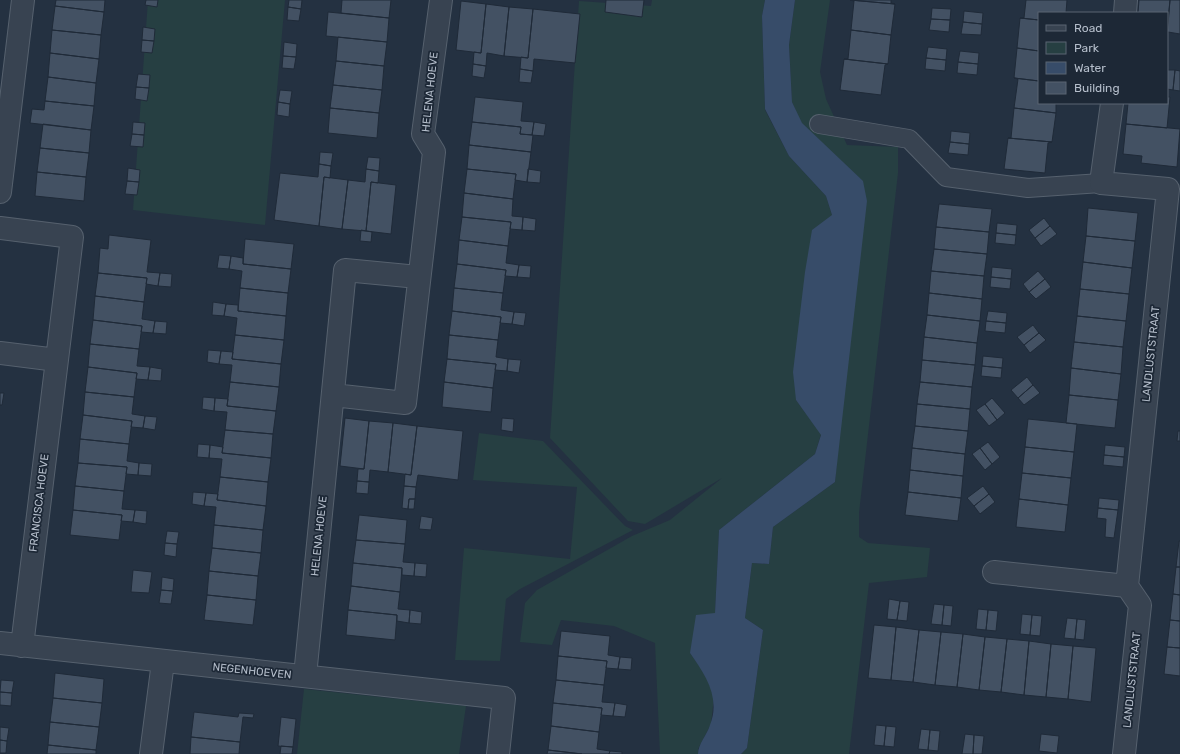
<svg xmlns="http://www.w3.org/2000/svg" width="1180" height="754" viewBox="0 0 1180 754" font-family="Rubik,sans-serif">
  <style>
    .green { fill: #263f42 }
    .water { fill: #374c69 }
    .building { fill: #435163; stroke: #1f2a38 }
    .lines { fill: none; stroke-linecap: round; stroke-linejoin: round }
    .service-casing { stroke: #56616e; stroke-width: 20 }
    .minor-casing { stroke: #56616e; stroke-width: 24 }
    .service { stroke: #384351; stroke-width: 18 }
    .minor { stroke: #384351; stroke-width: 22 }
    .labels { text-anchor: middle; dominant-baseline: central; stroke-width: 3.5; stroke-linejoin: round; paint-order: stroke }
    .street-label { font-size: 11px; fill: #b5becb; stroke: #1d2836 }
  </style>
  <rect width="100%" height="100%" fill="#243141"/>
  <path class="green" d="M148 0H285L265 225 133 210Z
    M652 0H765L762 16 765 110 789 156 826 196 832 215 796 400 821 434 815 454 719 530 715 613 690 653 706 675 714 697 711 724 698 749V754H660L655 643 614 626 561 620 552 645 520 642 525 603 537 590 632 536 670 520 722 478 645 524 628 521 550 438 579 1 651 6Z
    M795 0H830L820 72 826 99 847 145 898 147V173L859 513V537L868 543 930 548 927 577 869 583 849 754H741L747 748 763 630 745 618 752 563 769 564 773 527 835 482 862 181 801 123 792 102 789 45Z
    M479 433 543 441 625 526 633 530 520 589 506 599 500 661 455 660 464 548 570 559 577 487 473 480Z
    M304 689 466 706 459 754H297Z"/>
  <path class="water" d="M765 0H795L789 45 792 102 802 123 863 181 867 201 835 482 773 527 769 564 752 563 745 618 763 630 747 748 741 754H698C698 744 707 735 710 725 721 698 705 674 690 653L696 615 715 613 719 530 815 454 821 435 796 400 793 372 805 272 812 230 832 215 826 196 789 156 765 109 762 16Z"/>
  <path class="building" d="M56 0H105L104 12 55 6Z
    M146 0H158L157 7 145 5Z
    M289 0H302L301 9 288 7Z
    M342 0H391L389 18 341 13Z
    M644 0 642 17 605 12 606 0Z
    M850 0H891V3L895 4Z
    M850 0 895 4 891 35 851 30 854 1Z
    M1026 0H1067L1066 13H1039V20L1020 18H1024Z
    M1139 0H1170L1167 30V13H1138Z
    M1170 0H1180V34L1168 32 1167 36Z
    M461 1 486 4 481 53 456 50Z
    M486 4 509 7 504 56 487 53 486 66 473 64 474 52 481 53Z
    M55 6 104 12 101 35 52 30Z
    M288 7 301 9 299 21 287 20Z
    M509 7 533 9 528 58 504 56Z
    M932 8 951 9 950 20 931 19Z
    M533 9 580 14 575 63 534 59 533 71 520 69 521 57 528 58Z
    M964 11 983 13 982 24 963 22Z
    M328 12 389 18 387 42 326 36Z
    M1020 18 1039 20V51L1017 48Z
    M931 19 950 20 949 32 929 30Z
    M963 22 982 24 981 35 961 34Z
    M143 27 155 29 154 41 142 40Z
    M52 30 101 35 99 59 50 53Z
    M851 30 891 35 888 64 844 59H848Z
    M338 37 387 42 384 66 336 61Z
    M142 40 154 41 152 53 141 52Z
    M284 42 297 44 296 57 283 56Z
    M928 47 947 49 946 60 926 58Z
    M1017 48 1039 51V81L1014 78Z
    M960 51 979 53 978 64 958 62Z
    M50 53 99 59 96 83 48 77Z
    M283 56 296 57 294 69 282 68Z
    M926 58 946 60 945 71 925 69Z
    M844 59 888 64 885 65 881 95 840 90Z
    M336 61 384 66 382 90 333 85Z
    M958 62 978 64 977 75 957 73Z
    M473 64 486 66 484 78 472 76Z
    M520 69 533 71 531 83 519 82Z
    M1167 70H1175L1173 90 1167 89Z
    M1175 70 1180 71V91L1173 90Z
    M138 74 150 75 149 88 136 87Z
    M48 77 96 83 94 106 45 101Z
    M1014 78 1039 81V103H1056V113L1014 108 1018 79Z
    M333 85 382 90 379 113 330 108Z
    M136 87 149 88 147 101 135 99Z
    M280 90 292 91 290 104 278 102Z
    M475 97 523 102 521 121 534 122 532 135 520 134 521 127 472 122Z
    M1167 97H1170L1167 128 1126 124 1128 103H1167Z
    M45 101 94 106 91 130 30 123 32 109 44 110Z
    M278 102 290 104 289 117 277 115Z
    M330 108 379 113 377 138 328 133Z
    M1014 108 1056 113 1052 142 1008 138H1011Z
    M133 122 145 123 144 135 132 134Z
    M472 122 521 127 520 134 533 135 531 152 469 145Z
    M534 122 546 124 544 136 532 135Z
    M43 124 91 130 89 153 40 148Z
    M1126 124 1180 129 1177 167 1141 163 1142 156 1123 154Z
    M951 131 970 133 969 144 950 142Z
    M132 134 144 135 143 147 130 146Z
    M1008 138 1052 142 1048 143 1045 173 1004 169Z
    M950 142 969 144 968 155 948 153Z
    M469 145 531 152 527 182 515 180 516 174 467 169Z
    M40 148 89 153 86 177 37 172Z
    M320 152 333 153 331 166 319 164Z
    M368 157 380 158 379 171 366 169Z
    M319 164 331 166 330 178 324 177 319 226 274 220 280 173 318 177Z
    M128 168 140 170 139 182 127 181Z
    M366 169 379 171 378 183 371 182 366 231 342 229 348 180 365 182Z
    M467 169 516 174 513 199 464 193Z
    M528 169 541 171 540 183 527 182Z
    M37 172 86 177 84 201 35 196Z
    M324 177 348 180 342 229 319 226Z
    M127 181 139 182 137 195 125 194Z
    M371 182 396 185 391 234 366 231Z
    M464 193 513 199 512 216 523 217 522 230 510 229 511 222 462 217Z
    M939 204 992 209 989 232 936 227Z
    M1088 208 1138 213 1135 241 1086 236Z
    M462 217 511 222 508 246 459 240Z
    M523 217 536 219 535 231 522 230Z
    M1044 218 1050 226 1035 238 1029 230Z
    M997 223 1017 225 1016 235 996 233Z
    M1050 226 1057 234 1041 246 1035 238Z
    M936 227 989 232 987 254 934 249Z
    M361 230 372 232 371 242 360 241Z
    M996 233 1016 235 1015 245 995 243Z
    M109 235 151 240 147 272 160 273 158 286 146 284 147 278 98 273 100 248 108 249Z
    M1086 236 1135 241 1132 268 1083 262Z
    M245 239 294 244 291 269 243 264Z
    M459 240 508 246 506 263 519 265 517 277 505 276 506 270 457 264Z
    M934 249 987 254 984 276 931 271Z
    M219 255 231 256 229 269 217 268Z
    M231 256 243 258V264L291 269 288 293 240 288 242 271 229 269Z
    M1083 262 1132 268 1129 294 1080 289Z
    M457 264 506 270 503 293 454 288Z
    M519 265 531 266 530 278 517 277Z
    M992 267 1012 269 1011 279 991 277Z
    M931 271 984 276 982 299 929 293Z
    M1038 271 1045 279 1029 292 1023 284Z
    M98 273 147 278 144 302 95 296Z
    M160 273 172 274 171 287 158 286Z
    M991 277 1011 279 1010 289 990 287Z
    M1045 279 1051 287 1036 299 1029 292Z
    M240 288 288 293 286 316 238 311Z
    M454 288 503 293 501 310 514 312 512 324 500 323 501 317 452 311Z
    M1080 289 1129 294 1126 321 1077 316Z
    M929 293 982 299 980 321 927 315Z
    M95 296 144 302 142 319 155 321 153 333 141 332 142 326 93 320Z
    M213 302 226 304 224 316 212 315Z
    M226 304 238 305V311L286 316 284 340 235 335 237 318 224 316Z
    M452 311 501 317 498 340 449 335Z
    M988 311 1007 313 1006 323 986 321Z
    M514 312 526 313 524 326 512 324Z
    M927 315 980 321 977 343 924 337Z
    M1077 316 1126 321 1123 347 1074 342Z
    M93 320 142 326 139 349 90 344Z
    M155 321 167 322 166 334 153 333Z
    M986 321 1006 323 1005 333 985 331Z
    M1033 325 1039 333 1024 345 1017 337Z
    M1039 333 1046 340 1030 353 1024 345Z
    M235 335 284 340 281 364 232 359Z
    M449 335 498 340 496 357 508 359 507 371 495 370 496 364 447 359Z
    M924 337 977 343 975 365 922 360Z
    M1074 342 1123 347 1121 374 1071 368Z
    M90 344 139 349 137 366 150 367 148 380 136 379 137 373 88 367Z
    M208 350 221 351 219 364 207 362Z
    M221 351 233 352 232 359 281 364 279 387 230 382 232 365 219 364Z
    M983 356 1003 358 1002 368 982 366Z
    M447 359 496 364 493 388 444 382Z
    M508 359 521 360 519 373 507 371Z
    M922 360 975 365 972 387 920 382Z
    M982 366 1002 368 1001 378 981 376Z
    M88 367 137 373 134 397 85 392Z
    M150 367 162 369 161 381 148 380Z
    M1071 368 1121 374 1118 400 1069 395Z
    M1027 377 1033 385 1018 398 1011 390Z
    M230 382 279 387 276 411 227 406Z
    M444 382 493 388 491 412 442 407Z
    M920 382 972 387 970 409 917 404Z
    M1033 385 1040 393 1024 405 1018 398Z
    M85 392 134 397 132 414 145 416 143 428 131 427 132 421 83 415Z
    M0 393H4L2 405H0Z
    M1069 395 1118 400 1115 428 1066 423Z
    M203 397 215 398 214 411 202 409Z
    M215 398 228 399 227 406 276 411 273 434 225 430 227 412 214 411Z
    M992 398 1005 413 997 420 985 404Z
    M917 404 970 409 968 431 915 426Z
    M985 404 997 420 989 426 976 410Z
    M83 415 132 421 129 444 80 439Z
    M145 416 157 417 155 430 143 428Z
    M345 418 369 421 364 469 340 466Z
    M502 418 514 419 513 432 501 430Z
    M1028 419 1077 424 1074 452 1025 447Z
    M369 421 393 423 388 472 370 470 369 482 357 481 358 469H364Z
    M393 423 417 426 411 475 388 472Z
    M417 426 463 431 458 480 418 475 416 487 404 486 405 474 411 475Z
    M915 426 968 431 965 454 912 448Z
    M225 430 273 434 271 458 222 453Z
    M1178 431H1180V441H1177Z
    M80 439 129 444 127 461 139 463 138 475 126 474 127 467 78 463Z
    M988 442 1000 457 992 464 980 448Z
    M198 444 210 445 209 458 197 457Z
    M210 445 223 447 222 453 271 458 268 482 220 477 222 459 209 458Z
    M1105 445 1125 447 1124 457 1104 455Z
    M1025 447 1074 452 1071 478 1022 473Z
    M912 448 965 454 963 476 910 470Z
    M980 448 992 464 985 470 972 454Z
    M1104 455 1124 457 1123 467 1103 465Z
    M78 463 127 467 124 491 75 486Z
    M139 463 152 464 151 476 138 475Z
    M910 470 963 476 961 498 908 492Z
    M1022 473 1071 478 1068 505 1019 499Z
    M220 477 268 482 266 506 217 500Z
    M357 481 369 482 368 494 356 493Z
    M75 486 124 491 122 509 135 510 133 522 121 521 122 515 73 510Z
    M404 486 416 487 415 499H409L408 509 402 508Z
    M983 486 989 494 974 506 967 498Z
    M193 492 206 493 204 506 192 504Z
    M908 492 961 498 958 521 905 515Z
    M206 493 218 494 217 500 266 506 263 530 214 525 216 507 204 506Z
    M989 494 995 502 980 514 974 506Z
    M1099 498 1119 500 1118 510 1098 508Z
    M409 499H415L414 509H408Z
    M1019 499 1068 505 1065 532 1016 527Z
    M1098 508 1118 510 1114 538 1105 537 1106 519 1097 518Z
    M73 510 122 515 119 540 70 535Z
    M135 510 147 511 146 524 133 522Z
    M359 515 407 520 405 544 356 540Z
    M421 516 433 518 431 530 419 529Z
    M214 525 263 530 261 553 212 548Z
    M167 531 179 532 177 544 165 543Z
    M356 540 405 544 403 562 415 563 414 576 402 575V568L353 563Z
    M1179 541H1180V567H1176Z
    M165 543 177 544 176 557 164 555Z
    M212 548 261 553 258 576 209 571Z
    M353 563 402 568 400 592 351 586Z
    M415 563 427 564 426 577 414 576Z
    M1176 567H1180V595L1173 594Z
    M133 570 152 572 149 593 131 592Z
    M209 571 258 576 256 600 207 595Z
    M162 577 174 579 173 591 161 590Z
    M351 586 400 592 398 609 410 610 409 623 397 621V615L348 610Z
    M161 590 173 591 171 604 159 603Z
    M1173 594 1180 595V621L1170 620Z
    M207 595 256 600 253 625 204 620Z
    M889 599 900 601 897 620 887 619Z
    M900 601 909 602 907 621 897 620Z
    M934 604 944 605 942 625 931 624Z
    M944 605 953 606 951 626 942 625Z
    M978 609 988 610 986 630 976 629Z
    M348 610 397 615 395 640 346 635Z
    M410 610 422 612 421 624 409 623Z
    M988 610 998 611 996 631 986 630Z
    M1022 614 1032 615 1030 635 1020 634Z
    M1032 615 1042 616 1040 636 1030 635Z
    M1067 618 1077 619 1075 639 1064 638Z
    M1077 619 1086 620 1084 640 1075 639Z
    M1170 620 1180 621V648L1167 647Z
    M874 625 896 627 891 680 868 678Z
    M896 627 919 630 913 682 891 680Z
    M919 630 941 632 935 685 913 682Z
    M561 631 610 636 608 655 620 657 618 669 606 668 607 661 558 656Z
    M941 632 963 634 957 687 935 685Z
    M963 634 985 637 979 690 957 687Z
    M985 637 1007 639 1001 692 979 690Z
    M1007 639 1029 641 1024 695 1001 692Z
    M1029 641 1051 644 1046 697 1024 695Z
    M1051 644 1073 646 1068 699 1046 697Z
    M1073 646 1096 648 1091 702 1068 699Z
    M1167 647 1180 648V676L1164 674Z
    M558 656 607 661 604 685 556 680Z
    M620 657 632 658 631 670 618 669Z
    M55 673 104 679 102 703 53 698Z
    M1 680 14 681 12 693 0 692Z
    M556 680 604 685 602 702 615 703 613 716 601 715 602 708 553 703Z
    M0 692 12 693 11 706 0 705Z
    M53 698 102 703 99 727 50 722Z
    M553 703 602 708 599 732 551 726Z
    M615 703 627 705 625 717 613 716Z
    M194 712 238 717 239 713 254 714 253 718 243 717 240 742 191 737Z
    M281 717 296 719 293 747 278 746Z
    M50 722 99 727 96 750 48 745Z
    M876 725 886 726 884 746 874 745Z
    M551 726 599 732 597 749 610 751 609 754H582L548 750Z
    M886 726 896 727 894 747 884 746Z
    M0 727 9 728 7 741 0 740Z
    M921 729 930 730 928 750 918 749Z
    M930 730 940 731 938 751 928 750Z
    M965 734 974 735 973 754H962Z
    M1041 734 1059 736 1057 753 1039 751Z
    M974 735 984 736 982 754H973Z
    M191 737 240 742 239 754H190Z
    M0 740 7 741 6 753H0Z
    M48 745 96 750V754H47Z
    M281 746 293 747 292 754H280Z
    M548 750 582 754H547Z
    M610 751 622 752V754H609Z"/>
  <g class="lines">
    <g class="service-casing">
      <path id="service" d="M819 124 909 139 946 177 1028 188 1101 183"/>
    </g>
    <g class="minor-casing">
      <path id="minor" d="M1125 13 1126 0
        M1112 103 1101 183 1168 189 1127 586 1140 605 1124 754
        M0 192 23 0
        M0 228 72 237 22 646
        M0 353 57 360
        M333 395 405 403 434 152 423 134 441 0
        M994 572 1127 586
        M0 643 504 698 498 754
        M305 676 345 270 418 277
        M151 754 163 662"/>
    </g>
    <use href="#service" class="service"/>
    <use href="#minor" class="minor"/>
  </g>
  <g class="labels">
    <g class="street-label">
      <text transform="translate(430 92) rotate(-84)">HELENA HOEVE</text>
      <text transform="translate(1151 354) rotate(-84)">LANDLUSTSTRAAT</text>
      <text transform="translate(39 503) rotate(-83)">FRANCISCA HOEVE</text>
      <text transform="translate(319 536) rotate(-84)">HELENA HOEVE</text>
      <text transform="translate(252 671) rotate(6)">NEGENHOEVEN</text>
      <text transform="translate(1132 680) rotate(-84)">LANDLUSTSTRAAT</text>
    </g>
  </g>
  <rect x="1038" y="12" width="130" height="92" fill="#1d2836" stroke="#5a6472"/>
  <rect x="1046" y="25" width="20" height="6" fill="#384351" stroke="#5a6472"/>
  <text x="1074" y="32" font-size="12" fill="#b5becb">Road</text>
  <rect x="1046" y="42" width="20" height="12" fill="#263f42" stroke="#5a6472"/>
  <text x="1074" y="52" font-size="12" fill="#b5becb">Park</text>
  <rect x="1046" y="62" width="20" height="12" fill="#374c69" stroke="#5a6472"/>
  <text x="1074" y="72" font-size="12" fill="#b5becb">Water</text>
  <rect x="1046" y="82" width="20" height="12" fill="#435163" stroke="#5a6472"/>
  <text x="1074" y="92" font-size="12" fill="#b5becb">Building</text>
</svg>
